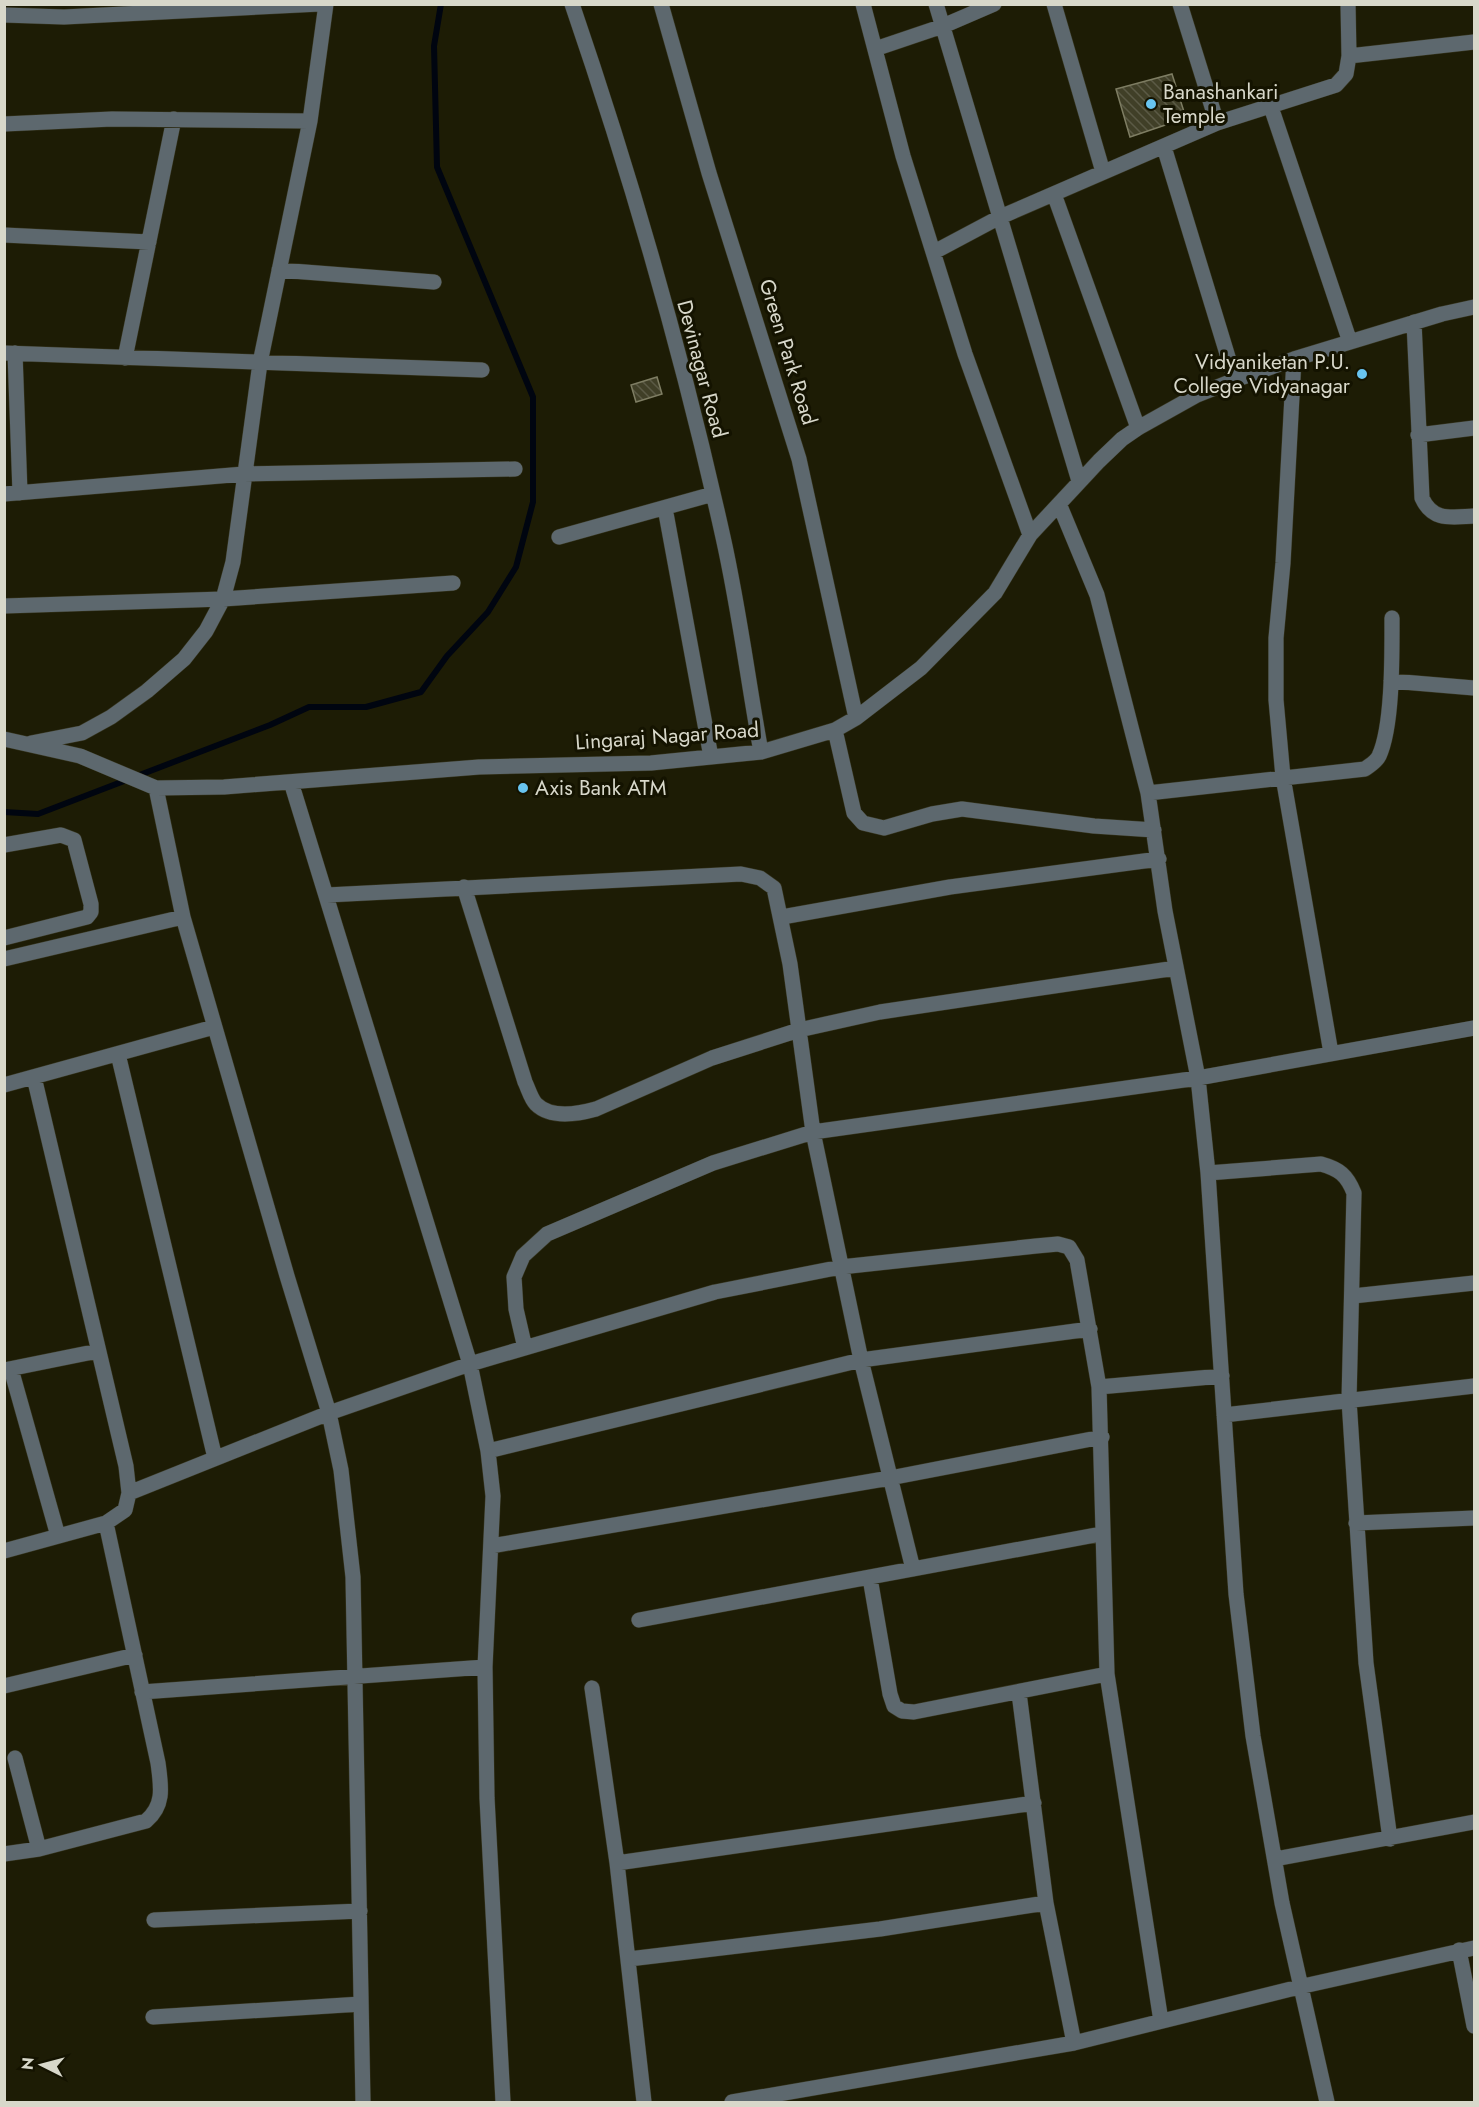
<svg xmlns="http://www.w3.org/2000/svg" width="1479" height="2107" viewBox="0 0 1479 2107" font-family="Jost,sans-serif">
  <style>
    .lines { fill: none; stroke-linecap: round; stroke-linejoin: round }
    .stream { stroke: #000510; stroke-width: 6 }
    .building { fill: url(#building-back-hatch); stroke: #7e7d63; stroke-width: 1.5 }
    .minor-casing { stroke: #373621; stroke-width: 16 }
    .minor { stroke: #5d686e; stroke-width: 15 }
    .poi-dot { fill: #68c4f0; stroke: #141300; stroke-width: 2 }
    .labels { text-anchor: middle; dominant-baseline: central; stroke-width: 6; stroke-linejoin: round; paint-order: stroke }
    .poi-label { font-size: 21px; fill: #d8d8ca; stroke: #141300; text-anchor: start }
    .street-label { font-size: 21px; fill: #d8d8ca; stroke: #141300 }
  </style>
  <defs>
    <pattern id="building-back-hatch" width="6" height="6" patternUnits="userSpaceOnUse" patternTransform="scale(1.5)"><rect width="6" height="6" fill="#403f27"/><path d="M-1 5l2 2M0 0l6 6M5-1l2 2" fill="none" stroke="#5b5a45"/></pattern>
  </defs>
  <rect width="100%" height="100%" fill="#1d1c05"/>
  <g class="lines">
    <path class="stream" d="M4 812 38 814 270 725 309 707H366L421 692 447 656 488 612 516 567 533 502V397L437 167 434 46 441 4"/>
  </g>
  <path class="building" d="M1172 74 1186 118 1130 137 1116 89Z
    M657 377 662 394 636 402 631 385Z"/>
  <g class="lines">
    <g class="minor-casing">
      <path id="minor" d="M572 4C632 179 683 357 723 537 739 608 748 681 761 752
        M661 4 709 173 799 459 856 718
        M863 4 903 156 965 354 1030 535
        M936 4 1079 481
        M1054 4 1103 172
        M1180 4 1217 123
        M4 15 64 17 320 4
        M875 49 943 26 994 4
        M1349 56 1474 42
        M1271 107 1350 342
        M4 124 112 119 310 121
        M1164 147 1235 380
        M1054 194 1138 428
        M4 235 149 242
        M934 252 998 218 1217 123 1336 85 1346 74 1349 56 1348 4
        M279 270 434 282
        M1414 322 1422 498C1433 522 1452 517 1474 516
        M4 353 482 370
        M15 353 20 493
        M125 358 174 119
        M1294 359 1283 563 1276 638V700L1283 777 1331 1053
        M1418 435 1474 428
        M4 494 244 474 515 469
        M1060 506 1097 595 1148 793 1165 911 1198 1078 1208 1173 1236 1594 1253 1736 1282 1903 1327 2102
        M665 508 711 757
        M559 537 713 494
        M4 606 223 599 453 583
        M1391 681 1474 688
        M835 730 854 813 863 823 884 828 932 814 962 809 1094 826 1154 830
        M4 739 80 756 156 788 224 787 479 767 651 763 761 752 835 730 856 718 921 668 995 593 1030 535 1099 461 1122 439 1138 428 1197 395 1235 380 1294 359 1442 314 1474 307
        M31 743 82 733 111 717 147 691 184 659 206 631 223 599 233 562 260 363 310 121 326 4
        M291 782 470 1364 488 1451 493 1496 485 1667 487 1798 503 2102
        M156 788 183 917 287 1276 329 1413 341 1470 353 1577 363 2102
        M1148 793 1365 769C1370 765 1376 762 1379 756 1393 726 1392 653 1392 618
        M4 845 61 835 74 840 91 904V912L87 917 4 938
        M464 887 525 1082C528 1088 531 1099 536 1104 551 1119 578 1114 596 1109L712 1058 799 1030 880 1012 1176 968
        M327 895 741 874 760 878 774 888 790 964 813 1132 861 1360 913 1569
        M782 917 950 887 1159 859
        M4 959 183 917
        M118 1054 215 1458
        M4 1085 214 1027
        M1208 1173 1321 1164C1339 1169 1347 1175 1354 1193L1349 1400 1366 1663 1390 1839
        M1353 1296 1474 1283
        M525 1348 516 1309 514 1277 523 1256 547 1234 713 1163 813 1132 1198 1078 1474 1028
        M11 1369 58 1536
        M4 1370 98 1351
        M1099 1387 1222 1376
        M1224 1415 1474 1386
        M488 1451 861 1360 1090 1329
        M129 1493 329 1413 470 1364 715 1292 841 1267 1036 1246 1058 1244 1069 1247 1077 1260 1099 1387 1107 1674 1161 2021
        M1356 1523 1474 1518
        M491 1546 890 1478 1102 1437
        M4 1551 106 1523 125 1510 129 1493 126 1466 34 1077
        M870 1578 890 1694 894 1706 902 1711 914 1712 1107 1674
        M639 1620 1101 1534
        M4 1686 135 1655
        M592 1688 617 1863 644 2102
        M142 1692 485 1667
        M1019 1693 1046 1903 1074 2043
        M15 1758 39 1849
        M4 1854 39 1849 146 1821C165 1805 161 1786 158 1763L106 1523
        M1275 1859 1474 1822
        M617 1863 1034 1803
        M154 1920 360 1911
        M1459 1950 1474 2026
        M629 1959 880 1929 1046 1903
        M153 2017 361 2004
        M732 2102 1074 2043 1299 1987 1474 1948"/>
    </g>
    <use href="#minor" class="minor"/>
  </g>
  <g class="poi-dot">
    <circle cx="1151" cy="104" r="6"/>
    <circle cx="1362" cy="374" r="6"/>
    <circle cx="523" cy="788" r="6"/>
  </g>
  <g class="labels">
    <g class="poi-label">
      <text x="1163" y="92">Banashankari<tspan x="1163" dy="24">Temple</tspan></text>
      <text x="1350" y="362" text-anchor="end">Vidyaniketan P.U.<tspan x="1350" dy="24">College Vidyanagar</tspan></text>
      <text x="535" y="788">Axis Bank ATM</text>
    </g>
    <g class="street-label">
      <text transform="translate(788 352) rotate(73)">Green Park Road</text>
      <text transform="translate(702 369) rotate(75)">Devinagar Road</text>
      <text transform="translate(667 736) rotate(-4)">Lingaraj Nagar Road</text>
    </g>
  </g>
  <rect width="1479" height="2107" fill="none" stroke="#d8d8ca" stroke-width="12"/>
  <g transform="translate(42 2065) rotate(276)" stroke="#141300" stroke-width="4.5" paint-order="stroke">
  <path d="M0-4.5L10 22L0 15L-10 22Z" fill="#d8d8ca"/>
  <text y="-9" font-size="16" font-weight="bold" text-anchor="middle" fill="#d8d8ca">N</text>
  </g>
</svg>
